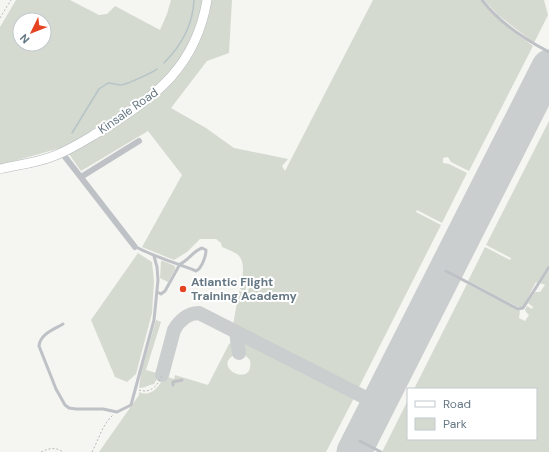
<svg xmlns="http://www.w3.org/2000/svg" width="549" height="452" viewBox="0 0 549 452" font-family="'DM Sans',sans-serif">
  <style>
    .green { fill: #d5dad0; fill-rule: evenodd }
    .lines { fill: none; stroke-linecap: round; stroke-linejoin: round }
    .stream { stroke: #b6c4c7; stroke-width: 1.5 }
    .taxiway { stroke: #cacece; stroke-width: 14 }
    .runway { stroke: #cacece; stroke-width: 35 }
    .secondary-casing { stroke: #b2b8bc; stroke-width: 10 }
    .path { stroke: #b8bbbd; stroke-width: 1; stroke-dasharray: 2 2; stroke-linecap: butt }
    .service { stroke: #bec2c6; stroke-width: 3 }
    .minor { stroke: #bec2c6; stroke-width: 6 }
    .secondary { stroke: #fff; stroke-width: 9 }
    .poi-dot { fill: #e44422; stroke: #fff; stroke-width: 1.5 }
    .labels { text-anchor: middle; dominant-baseline: central; stroke-width: 4; stroke-linejoin: round; paint-order: stroke }
    .street-label { font-size: 12px; fill: #647783; stroke: #fff }
    .poi-label { font-size: 12px; font-weight: bold; fill: #647783; stroke: #fff; text-anchor: start }
  </style>
  <rect width="100%" height="100%" fill="#f5f5f1"/>
  <path class="green" d="M16 0H70L99 15 107 14 115 6 160 30 167 14 171 0H232L229 53 207 61 171 108 206 128 234 148 288 159 282 166 285 171 373 0H480L504 24 533 46 469 171 451 162 448 157 443 158V163L449 164 467 173 442 223 417 210 416 212 441 225 358 389 233 325 239 291 244 293 242 299 245 300 250 285 247 284 245 291 240 289C242 279 247 262 237 254 232 251 227 249 222 247L221 243 216 239H200L187 252 174 260 142 247 182 175 148 131 81 171 64 147 0 165V27ZM20 20H44V44H20Z
    M484 0H544L548 15 534 43 498 15Z
    M549 121V265L537 283 536 282 523 307H518L468 281 485 247 510 260 511 258 486 245Z
    M138 253 152 262 154 281 152 313 136 374 127 382 115 377 91 320Z
    M161 261H163L175 266V269L168 282 160 278Z
    M549 270V452H382L408 400V439H536V389H414L467 284 518 310 520 311 519 318 525 321 529 315 526 312 525 310 527 306 532 309 533 307 528 303 535 292H540L545 285 540 283Z
    M156 320 161 322 146 370 160 374 154 384C148 385 145 388 139 388L141 373Z
    M235 340 236 354C209 367 255 390 250 360L245 355 242 353 240 340H243L354 398 326 452H99L139 395V392C151 398 160 386 164 376L174 379 175 375 208 385 229 344Z"/>
  <g class="lines">
    <path class="stream" d="M164 63C181 46 193 24 194 0
      M72 133 99 89 108 83C112 83 117 85 121 85 125 85 154 72 157 69"/>
    <path class="taxiway" d="M236 332 239 353
      M162 375 174 330C179 321 188 313 199 313L366 398H377L384 393
      M366 398 370 404 372 417"/>
    <path class="runway" d="M354 452 549 67"/>
    <g class="secondary-casing">
      <path id="secondary" d="M0 169C17 165 35 163 51 157 69 151 85 140 102 130 156 97 196 66 207 0"/>
    </g>
    <path class="path" d="M0 18 11 0
      M139 390C151 394 158 385 162 375
      M41 452C49 448 56 447 63 452
      M92 452C99 439 102 425 113 415"/>
    <path class="service" d="M482 0C499 22 524 39 549 52
      M136 247C155 257 176 263 196 271 202 268 206 256 206 250L202 248C193 251 189 260 180 264L165 291 161 294 157 292
      M446 271 518 309 523 308 549 267
      M63 324C53 330 40 334 39 346L56 389 65 405 69 408 76 409H103L117 412 131 405 154 320 158 280 157 267 154 256
      M173 385V382L182 380
      M360 441 381 452"/>
    <path class="minor" d="M62 153 135 247
      M81 177 139 141"/>
    <use href="#secondary" class="secondary"/>
  </g>
  <circle class="poi-dot" cx="183" cy="289" r="4"/>
  <g class="labels">
    <g class="street-label">
      <text transform="translate(128 111) rotate(-35)">Kinsale Road</text>
    </g>
    <g class="poi-label">
      <text x="191" y="282">Atlantic Flight<tspan x="191" dy="14">Training Academy</tspan></text>
    </g>
  </g>
  <rect x="407" y="388" width="130" height="52" fill="#ffffff" stroke="#c1c9cd"/>
  <rect x="415" y="401" width="20" height="6" fill="#ffffff" stroke="#c1c9cd"/>
  <text x="443" y="408" font-size="12" fill="#647783">Road</text>
  <rect x="415" y="418" width="20" height="12" fill="#d5dad0" stroke="#c1c9cd"/>
  <text x="443" y="428" font-size="12" fill="#647783">Park</text>
  <g transform="translate(32 32) rotate(227)"><circle r="19" fill="#ffffff" stroke="#c1c9cd"/>
  <path d="M0-3L7 15L0 10L-7 15Z" fill="#e44422"/>
  <text y="-6" font-size="11" font-weight="bold" text-anchor="middle" fill="#647783">N</text>
  </g>
</svg>
